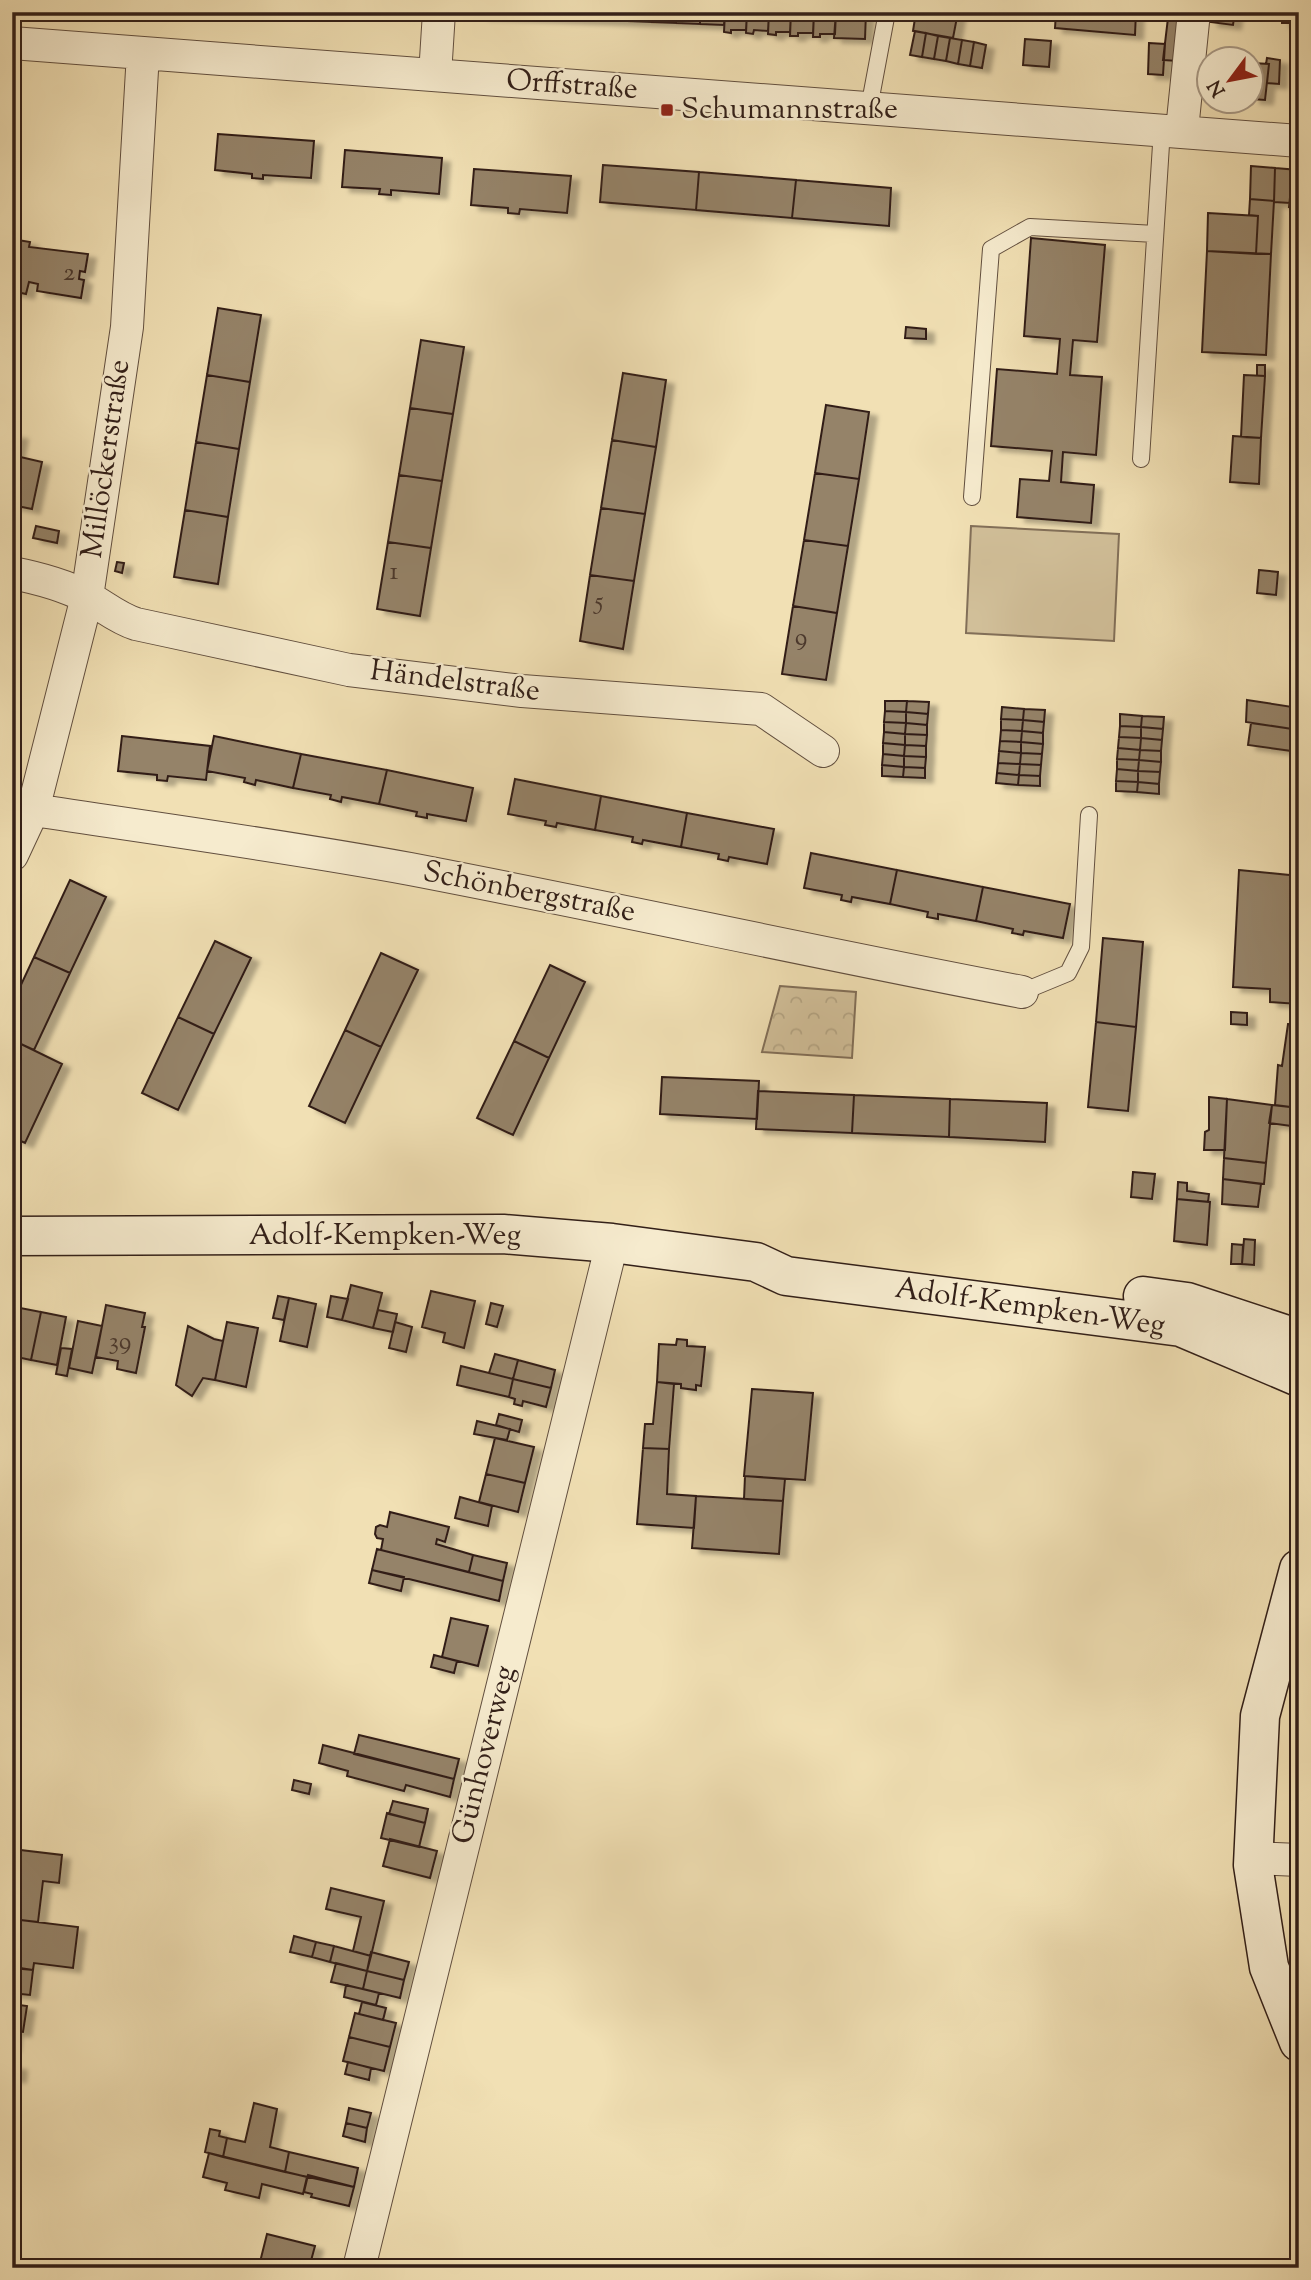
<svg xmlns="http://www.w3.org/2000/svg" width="1311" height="2280" viewBox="0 0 1311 2280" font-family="'Sorts Mill Goudy',serif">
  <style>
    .park { fill: url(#park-crowns); stroke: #826f58; stroke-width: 2 }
    .garden { fill: #d1bf99; stroke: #826f58; stroke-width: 2 }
    .building { fill: #958369; stroke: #321f18; stroke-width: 2; filter: url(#shadow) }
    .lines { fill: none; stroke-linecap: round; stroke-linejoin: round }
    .service-casing { stroke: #624f3f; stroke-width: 18 }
    .minor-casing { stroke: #624f3f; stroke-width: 34 }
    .secondary-casing { stroke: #321f18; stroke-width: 41 }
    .service { stroke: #f6ebce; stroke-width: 16 }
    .minor { stroke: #f6ebce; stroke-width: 32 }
    .secondary { stroke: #f6ebce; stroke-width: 38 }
    .poi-dot { fill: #8f2418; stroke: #f6ebce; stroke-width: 2.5 }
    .labels { text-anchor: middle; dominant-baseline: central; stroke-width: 5; stroke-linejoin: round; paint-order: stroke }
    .number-label { font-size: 26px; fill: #4b382c }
    .street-label { font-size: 30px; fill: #321f18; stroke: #f6ebce }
    .poi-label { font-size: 30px; fill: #321f18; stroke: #f6ebce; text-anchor: start }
  </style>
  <defs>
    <pattern id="park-crowns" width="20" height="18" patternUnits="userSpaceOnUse" patternTransform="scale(1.75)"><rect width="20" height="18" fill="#d1bf99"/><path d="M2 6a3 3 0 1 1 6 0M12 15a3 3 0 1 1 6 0" fill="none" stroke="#b4a483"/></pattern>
    <filter id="shadow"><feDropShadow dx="8" dy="4.5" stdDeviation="2" flood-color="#0004"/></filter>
  </defs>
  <rect width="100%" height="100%" fill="#f1e0b4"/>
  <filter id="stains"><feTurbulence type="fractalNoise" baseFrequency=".00286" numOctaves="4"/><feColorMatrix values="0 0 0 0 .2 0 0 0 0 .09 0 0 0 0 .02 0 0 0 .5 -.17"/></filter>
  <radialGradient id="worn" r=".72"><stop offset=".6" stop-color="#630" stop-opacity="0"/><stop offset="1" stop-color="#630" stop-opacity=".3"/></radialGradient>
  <path class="park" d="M780 986 856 992 852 1058 762 1052Z"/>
  <path class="garden" d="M971 526 1119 534 1114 641 966 633Z"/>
  <path class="building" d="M481 12H506V16L481 15Z
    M506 12H530V17L506 16Z
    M530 12H555V18L530 17Z
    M555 12H579L578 19 555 18Z
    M579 12H603V20L578 19Z
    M603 12H628V21L603 20Z
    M628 12H652L651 22 628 21Z
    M652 12H676V23L651 22Z
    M676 12H700V24L676 23Z
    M700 12H725L724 25 700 24Z
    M725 12H747L746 30H731V33L724 32Z
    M747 12H769L768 31 754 30 753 34 746 33Z
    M769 12H791L790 32H776V35L768 34Z
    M791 12H814L813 33H798V36H790Z
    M814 12H836L835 34H820V37H813Z
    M836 12H866L865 39 834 38Z
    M916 12H958L953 38 913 31Z
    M1056 12H1136L1135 35 1055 28Z
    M1211 12H1235L1233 25 1210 22Z
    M1282 12H1299V23H1282Z
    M1168 18 1182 20 1178 61 1163 60Z
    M915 31 926 33 922 57 910 55Z
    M926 33 938 36 934 59 922 57Z
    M938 36 950 38 946 61 934 59Z
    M950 38 962 40 958 64 946 61Z
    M1025 39 1051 41 1049 67 1023 65Z
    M962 40 974 42 970 66 958 64Z
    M974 42 986 45 982 68 970 66Z
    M1149 43 1165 44 1163 75 1148 74Z
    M1267 58 1280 60 1279 84 1267 83 1269 64H1266Z
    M1252 63 1269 64 1265 100 1252 99Z
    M1297 66H1299V103L1294 102Z
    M218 134 314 141 311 178 263 175V179L252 178V174L215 170Z
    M345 150 442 158 439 194 391 190V195L379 194 380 189 342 187Z
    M603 165 699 172 696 210 600 202Z
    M1251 166 1275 168 1274 201 1250 199Z
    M1275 168 1298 170 1295 188H1291L1290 203 1274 202Z
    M474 169 571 176 567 213 520 209 519 214 508 213V208L471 205Z
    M699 172 796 180 792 218 696 210Z
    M796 180 891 188 889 226 792 218Z
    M1296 180 1299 181V208L1289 207 1291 188H1295Z
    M1250 199 1274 201 1271 254H1256L1258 216 1249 215Z
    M1208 213 1258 216 1256 254 1207 251Z
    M1031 238 1105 245 1097 342 1073 340 1070 375 1102 377 1096 455 1063 452 1061 482 1094 485 1091 523 1017 517 1020 479 1049 481 1052 451 991 446 997 369 1057 374 1060 339 1024 336Z
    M12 239 30 242 29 247 88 254 85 272 80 271 79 279 84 280 81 298 37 291 38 284 29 282 26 294 12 291Z
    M1207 251 1271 254 1266 355 1202 352Z
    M218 308 261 315 250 382 207 375Z
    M906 327 926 329V339L905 338Z
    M421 340 464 347 453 414 410 408Z
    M1257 365H1265V376H1257Z
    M623 373 666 380 656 447 612 440Z
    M207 375 250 382 239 449 196 442Z
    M1244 375 1265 376 1261 438 1241 437Z
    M826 405 869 412 859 479 815 473Z
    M410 408 453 414 442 481 399 475Z
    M12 434 20 435 16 456 42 462 32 509 12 505Z
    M1233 436 1261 438 1259 484 1230 482Z
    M612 440 656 447 645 514 601 508Z
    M196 442 239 449 228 517 185 510Z
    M815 473 859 479 848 546 804 540Z
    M399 475 442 481 431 548 388 542Z
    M601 508 645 514 634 581 590 575Z
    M185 510 228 517 218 584 174 577Z
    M36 526 59 531 57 543 33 538Z
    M804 540 848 546 837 613 793 606Z
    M388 542 431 548 420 616 377 609Z
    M117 562 124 563 122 573 115 571Z
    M1259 570 1278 572 1276 595 1257 593Z
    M590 575 634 581 623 649 580 641Z
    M793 606 837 613 826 680 782 674Z
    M1247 700 1299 708V730L1246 722Z
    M885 701H907L906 712 885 711Z
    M907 701 929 702 928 714 906 712Z
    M1002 707 1024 709 1023 720 1001 719Z
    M1024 709 1045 710 1044 722 1023 720Z
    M885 711 906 712V723L884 722Z
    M906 712 928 714 927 725 906 723Z
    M1120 714 1142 716 1141 727 1120 726Z
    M1142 716 1164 717 1163 729 1141 727Z
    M1001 719 1023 720 1022 731 1001 730Z
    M1023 720 1044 722 1043 733 1022 731Z
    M884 722 906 723 905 734 884 732Z
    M906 723 927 725V735L905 734Z
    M1251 723 1299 730V752L1248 745Z
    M1120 726 1141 727V738L1119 737Z
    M1141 727 1163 729 1162 740 1141 738Z
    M1001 730 1022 731 1021 742 1000 741Z
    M1022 731 1043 733V744L1021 742Z
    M884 732 905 734V745L883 743Z
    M905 734 927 735 926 746 905 745Z
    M122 736 210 746 206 780 168 776 167 781 157 780V775L118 771Z
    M214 736 301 754 293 788 256 780 255 785 244 782 245 778 207 771Z
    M1119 737 1141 738 1140 750 1118 748Z
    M1141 738 1162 740 1161 751 1140 750Z
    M1000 741 1021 742V753L999 751Z
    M1021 742 1043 744 1042 754 1021 753Z
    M883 743 905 745 904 756 883 754Z
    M905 745 926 746V757L904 756Z
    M1118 748 1140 750 1139 760 1117 759Z
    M1140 750 1161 751V762L1139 760Z
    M999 751 1021 753 1020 764 998 763Z
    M1021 753 1042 754 1041 765 1020 764Z
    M301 754 387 770 379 804 342 797 341 802 330 799 331 795 293 788Z
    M883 754 904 756V767L882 765Z
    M904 756 926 757 925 768 904 767Z
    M1117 759 1139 760 1138 771 1117 769Z
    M1139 760 1161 762 1160 772 1138 771Z
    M998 763 1020 764 1019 775 997 773Z
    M1020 764 1041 765 1040 776 1019 775Z
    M882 765 904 767 903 777 882 776Z
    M904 767 925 768V778L903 777Z
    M1117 769 1138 771V782L1116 781Z
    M387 770 473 788 466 821 427 814V818L416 816 417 812 379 804Z
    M1138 771 1160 772 1159 784 1138 782Z
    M997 773 1019 775 1018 785 996 783Z
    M1019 775 1040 776V786L1018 785Z
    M515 779 601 796 595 830 557 823 556 827 545 825 546 821 508 814Z
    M1116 781 1138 782 1137 792 1116 791Z
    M1138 782 1159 784V794L1137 792Z
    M601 796 687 813 681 847 643 840 642 844 632 842 633 837 595 830Z
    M687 813 774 829 767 864 729 857 728 861 718 859 719 854 681 847Z
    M811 853 897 870 890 904 852 897 851 902 841 900 842 895 804 888Z
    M897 870 983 887 976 921 938 914V919L927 917 928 912 890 904Z
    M1239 870 1299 876V1004L1270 1002V989L1233 987Z
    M70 880 106 897 70 973 34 957Z
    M983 887 1070 904 1063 938 1024 931 1023 935 1012 933 1013 929 976 921Z
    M1103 938 1143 942 1136 1027 1096 1022Z
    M215 941 251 958 214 1034 178 1017Z
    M381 953 418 970 381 1047 345 1030Z
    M34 957 70 973 34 1050 12 1040V1004Z
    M550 965 585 982 549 1058 514 1041Z
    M1231 1012 1247 1013V1025L1231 1024Z
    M178 1017 214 1034 178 1110 142 1093Z
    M1096 1022 1136 1027 1128 1111 1088 1107Z
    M1288 1024 1299 1025V1108L1275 1105 1278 1065 1282 1066Z
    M345 1030 381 1047 345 1123 309 1106Z
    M514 1041 549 1058 513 1135 477 1118Z
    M21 1044 62 1064 25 1143 12 1137V1064Z
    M662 1077 759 1081 757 1119 660 1114Z
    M758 1091 854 1095 852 1133 756 1129Z
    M854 1095 950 1099 949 1137 852 1133Z
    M1209 1097 1227 1099 1225 1150H1204L1205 1132 1209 1130Z
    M950 1099 1047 1103 1045 1142 949 1137Z
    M1227 1099 1272 1105 1266 1163 1224 1158Z
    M1272 1105 1299 1108V1127L1269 1123Z
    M1224 1158 1266 1163 1264 1184 1223 1179Z
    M1133 1172 1155 1174 1152 1199 1131 1197Z
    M1223 1179 1261 1184 1258 1207 1222 1204Z
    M1178 1182 1187 1183V1191L1209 1194 1208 1202 1177 1199Z
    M1299 1198V1242H1295Z
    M1177 1199 1210 1202 1207 1245 1174 1241Z
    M1244 1239 1255 1240 1254 1265 1242 1264Z
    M1295 1242H1299V1271L1293 1270Z
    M1232 1244 1243 1245 1242 1264H1231Z
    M351 1285 382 1293 373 1328 342 1320Z
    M431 1291 475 1301 464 1348 443 1342 445 1333 422 1327Z
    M278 1296 289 1298 284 1320 273 1318Z
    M331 1296 348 1299 342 1320 327 1317Z
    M289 1298 316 1304 307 1347 280 1341Z
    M491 1303 503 1306 497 1327 486 1324Z
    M106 1305 145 1313 142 1327H145L136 1373 117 1369 118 1361 96 1357Z
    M15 1307 41 1312 31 1360 12 1356V1320Z
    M378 1310 397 1314 393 1332 373 1328Z
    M41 1312 66 1317 57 1365 31 1360Z
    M78 1321 102 1326 92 1373 69 1368Z
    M227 1322 258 1328 246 1387 215 1380Z
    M395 1322 412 1327 406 1352 389 1348Z
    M188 1326 214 1339 223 1341 215 1380 203 1378 192 1396 176 1385Z
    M677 1339 687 1340V1346L705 1347 701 1386 696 1385V1390L681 1388V1384L657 1382 659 1344 676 1345Z
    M61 1348 72 1349 67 1376 56 1374Z
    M495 1354 518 1360 513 1379 489 1373Z
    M518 1360 555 1370 551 1388 513 1379Z
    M461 1366 513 1379 509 1397 457 1385Z
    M513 1379 551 1388 546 1407 523 1401 522 1406 514 1404 515 1399 509 1397Z
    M657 1382 674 1384 669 1449 643 1448 645 1424H653Z
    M752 1389 813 1393 805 1480 744 1476Z
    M499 1414 522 1420 519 1432 496 1425Z
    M477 1421 510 1429 507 1440 474 1434Z
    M495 1438 534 1447 525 1483 486 1474Z
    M643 1448 669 1449 667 1494 696 1496 694 1528 637 1524Z
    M486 1474 525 1483 518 1512 479 1502Z
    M745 1476 785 1479 783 1501 744 1499Z
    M696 1496 783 1501 779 1554 692 1548Z
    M460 1497 492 1506 488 1526 455 1518Z
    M390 1512 449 1527 445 1542 437 1539 436 1544 473 1555 469 1572 381 1550 383 1539 377 1538 375 1534 376 1527 380 1525 387 1527Z
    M377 1549 503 1581 499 1601 372 1570Z
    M473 1555 507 1563 503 1581 469 1572Z
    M372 1570 404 1577 401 1591 369 1583Z
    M451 1618 488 1626 478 1666 442 1657Z
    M434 1655 457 1661 454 1673 431 1667Z
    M359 1735 459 1759 454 1779 354 1754Z
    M323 1745 454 1779 450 1797 406 1785 404 1791 347 1776 348 1771 319 1763Z
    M294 1780 311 1784 309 1794 292 1790Z
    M393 1801 428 1809 425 1823 389 1814Z
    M387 1813 425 1823 419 1847 381 1838Z
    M390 1839 437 1851 430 1878 383 1866Z
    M12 1849 62 1855 59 1883 43 1881 38 1922 12 1919Z
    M331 1888 384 1901 371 1956 353 1951 361 1917 326 1909Z
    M12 1919 78 1927 73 1968 34 1963 33 1970 20 1968 21 1953 12 1952Z
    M294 1936 316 1942 312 1957 290 1952Z
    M316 1942 334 1946 330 1962 312 1957Z
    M334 1946 371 1956 367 1971 330 1962Z
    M371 1952 409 1962 404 1980 367 1971Z
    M336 1963 367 1971 363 1989 331 1982Z
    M12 1968 33 1970 30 1995 12 1993Z
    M367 1971 404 1980 400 1998 363 1989Z
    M346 1985 379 1993 376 2005 344 1997Z
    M362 2002 386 2008 383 2020 359 2014Z
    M12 2004 27 2006 23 2032 14 2031 12 2048Z
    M355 2013 396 2023 390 2047 349 2037Z
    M349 2037 390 2047 384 2071 343 2061Z
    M348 2062 371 2068 369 2080 345 2074Z
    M12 2065 19 2066 18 2078 12 2077Z
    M254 2103 277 2109 270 2147 289 2152 285 2172 223 2157 227 2138 245 2142Z
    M349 2108 371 2113 367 2128 346 2123Z
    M346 2123 367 2128 365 2142 343 2136Z
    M210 2129 220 2131 219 2136 227 2138 223 2157 205 2152Z
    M289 2152 358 2168 354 2187 285 2172Z
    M209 2153 307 2177 303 2194 262 2184 259 2198 225 2190 227 2183 203 2177Z
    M308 2175 354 2187 349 2206 311 2197 312 2194 304 2192Z
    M267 2234 315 2246 309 2268H283L260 2262Z"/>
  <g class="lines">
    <g class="service-casing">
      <path id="service" d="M869 108 887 12
        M1141 459 1162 129
        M972 497 991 249 1030 227 1155 234
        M1022 992 1068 973 1081 947 1089 815"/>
    </g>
    <g class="minor-casing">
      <path id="minor" d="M12 43 1299 141
        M435 75 439 12
        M1182 130 1194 12
        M12 573C38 578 64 585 87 597 104 606 117 618 136 624L349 670 522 691 761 709 823 751
        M33 810C159 829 285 846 410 869 614 908 817 953 1022 992
        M12 855 33 810 87 597 127 327 143 53
        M1254 1858 1299 1860
        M359 2268 612 1243"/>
    </g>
    <g class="secondary-casing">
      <path id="secondary" d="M12 1236 503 1234 612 1243 756 1262 786 1276 1181 1327 1299 1377
        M1143 1296 1187 1302 1299 1339
        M1299 1569 1260 1716 1253 1865 1269 1967 1299 2042"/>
    </g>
    <use href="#service" class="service"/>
    <use href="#minor" class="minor"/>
    <use href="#secondary" class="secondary"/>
  </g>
  <rect class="poi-dot" x="660" y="103" width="14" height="14" rx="3.5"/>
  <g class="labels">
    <g class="number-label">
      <text x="69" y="273">2</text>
      <text x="394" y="572">1</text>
      <text x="599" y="602">5</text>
      <text x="801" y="638">9</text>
      <text x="120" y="1342">39</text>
    </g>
    <g class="street-label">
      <text transform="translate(572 86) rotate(4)">Orffstraße</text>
      <text transform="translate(107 459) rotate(-82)">Millöckerstraße</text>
      <text transform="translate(455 682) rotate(7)">Händelstraße</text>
      <text transform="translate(529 893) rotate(11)">Schönbergstraße</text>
      <text x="385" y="1236">Adolf-Kempken-Weg</text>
      <text transform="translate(1030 1308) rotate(8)">Adolf-Kempken-Weg</text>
      <text transform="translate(485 1755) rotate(-76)">Günhoverweg</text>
    </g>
    <g class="poi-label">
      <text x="681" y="110">Schumannstraße</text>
    </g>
  </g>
  <rect width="1311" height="2280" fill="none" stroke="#f1e0b4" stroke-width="42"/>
  <rect x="14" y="14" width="1283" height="2252" fill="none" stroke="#321f18" stroke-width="3.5"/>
  <rect x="21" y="21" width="1269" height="2238" fill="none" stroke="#321f18" stroke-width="2"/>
  <g transform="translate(1230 80) rotate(238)"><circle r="33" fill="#f6ebce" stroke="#a89985" stroke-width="2"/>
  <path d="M0-5L12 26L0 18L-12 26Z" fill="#8f2418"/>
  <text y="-10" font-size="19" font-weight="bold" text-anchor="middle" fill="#321f18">N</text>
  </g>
  <rect width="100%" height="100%" filter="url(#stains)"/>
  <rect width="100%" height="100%" fill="url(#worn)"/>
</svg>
